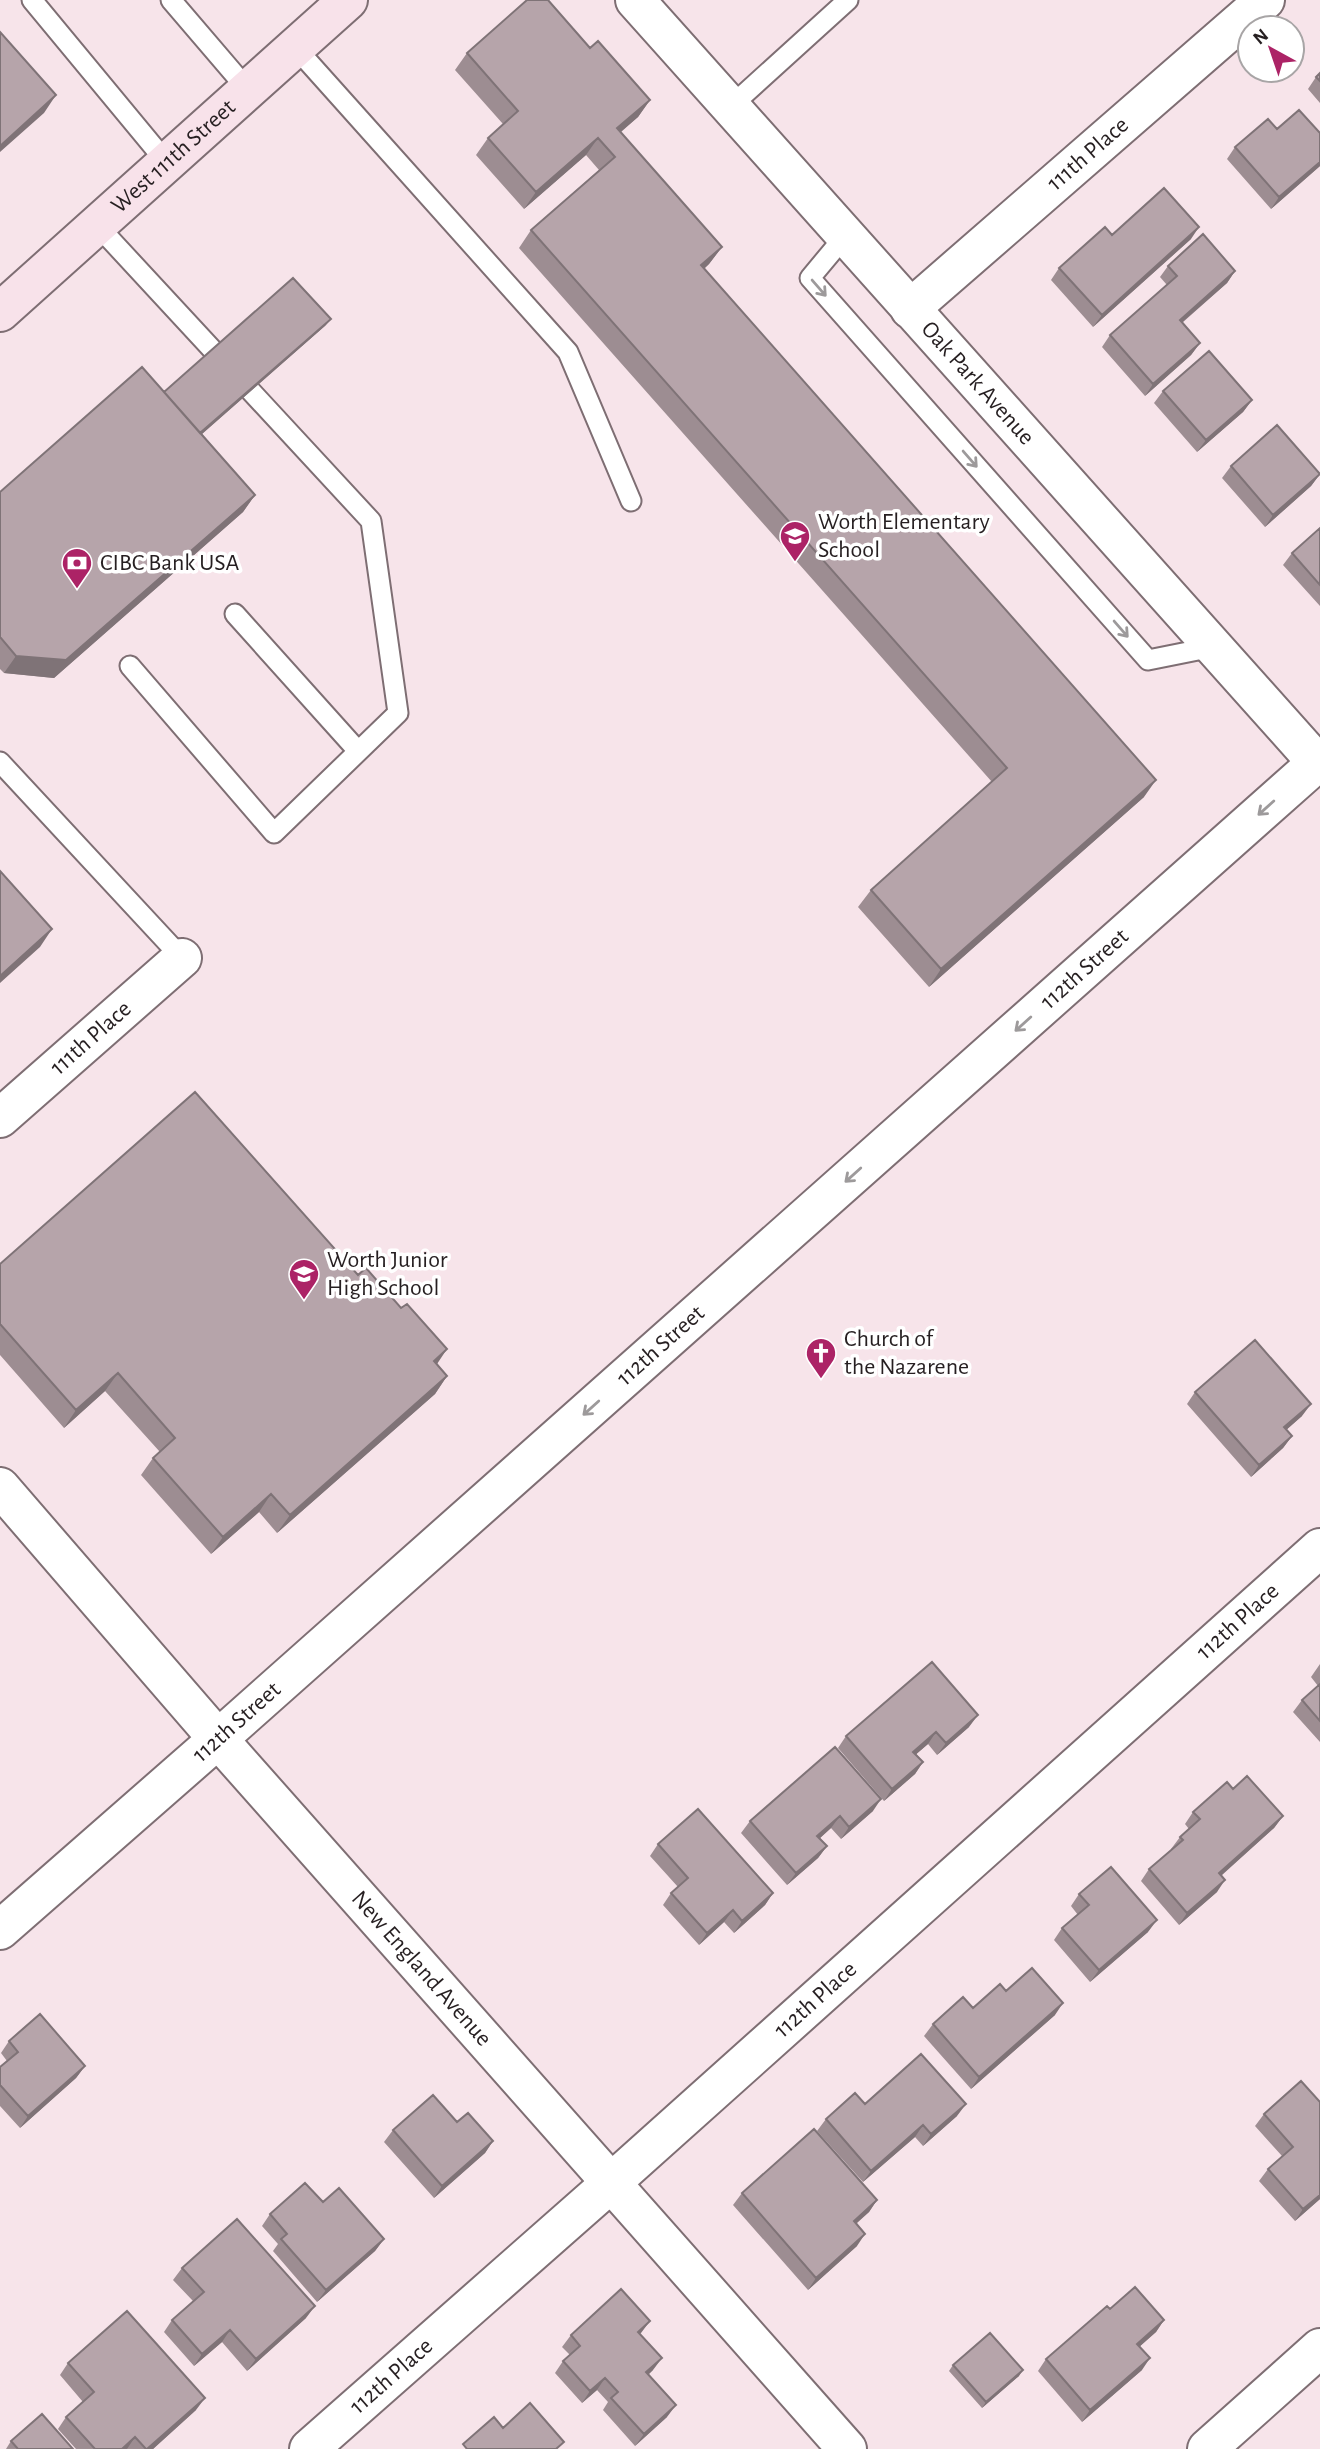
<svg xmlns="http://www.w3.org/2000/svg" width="1320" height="2449" viewBox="0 0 1320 2449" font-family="'Alegreya Sans',sans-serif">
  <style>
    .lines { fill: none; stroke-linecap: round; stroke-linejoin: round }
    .lane-casing { stroke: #7e6e73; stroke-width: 23 }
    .street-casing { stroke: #7e6e73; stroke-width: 42 }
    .secondary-casing { stroke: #7e6e73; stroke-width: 42 }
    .lane { stroke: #fff; stroke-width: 19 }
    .street { stroke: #fff; stroke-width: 38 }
    .secondary { stroke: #f8e2ea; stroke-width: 38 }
    .wall { fill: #9d8d92 }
    .shaded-wall { fill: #7f7377 }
    .building { fill: #b6a4aa; stroke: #7f7377; stroke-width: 2 }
    .oneway { stroke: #9d9a9b }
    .labels { text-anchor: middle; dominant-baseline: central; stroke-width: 7; stroke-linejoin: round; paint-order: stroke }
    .street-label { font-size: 24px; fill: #261f21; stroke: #fff }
    .poi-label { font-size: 24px; fill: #261f21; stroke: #fff; text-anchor: start }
  </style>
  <rect width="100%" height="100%" fill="#f7e4ea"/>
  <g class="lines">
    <g class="lane-casing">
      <path id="lane" d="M32 0 167 163
        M171 0 248 90
        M295 47 568 352 631 501
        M730 107 848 0
        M97 225 371 521 398 713 274 833 130 666
        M845 236 810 278 1148 660 1213 647
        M235 614 358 751
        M0 762 182 958"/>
    </g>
    <g class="street-casing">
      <g id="street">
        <path id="s1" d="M635 0 1320 766"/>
        <path id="s2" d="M910 309 1265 0"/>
        <path id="s3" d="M0 1118 182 958"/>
        <path id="s4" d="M0 1487 218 1739 847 2449"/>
        <path id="s5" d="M0 1930 218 1739 1320 760"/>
        <path id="s6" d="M309 2449 612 2182 1320 1548"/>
        <path d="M1207 2449 1320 2348"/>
      </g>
    </g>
    <g class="secondary-casing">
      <g id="secondary">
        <path id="s7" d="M0 312 348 0"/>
      </g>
    </g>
    <use href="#lane" class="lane"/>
    <use href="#street" class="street"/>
    <use href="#secondary" class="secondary"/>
  </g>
  <path class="wall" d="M590 48 650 100 638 117 620 132 722 247 709 264 704 269 1144 797 929 987 858 907 871 890 992 782 519 248 531 230 599 170 586 155 524 209 476 155 488 138 503 124 455 70 467 53Z
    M1320 73V103L1308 89 1316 77Z
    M1277 129 1320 166 1271 209 1227 159 1235 147Z
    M1112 235 1191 239 1093 327 1051 280 1059 268Z
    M1168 266 1235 271 1227 283 1182 323 1200 343 1191 355 1145 396 1102 347 1110 335 1167 285 1160 277Z
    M326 325 202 434 255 495 243 512 54 678 4 673 0 669V492L164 392Z
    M1163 391 1252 400 1243 412 1197 452 1154 403Z
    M1231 466 1320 474 1311 486 1265 527 1222 478Z
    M1320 528V606L1283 565 1292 553Z
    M0 1264 436 1364 447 1376 435 1394 277 1533 259 1512 211 1554 141 1475 153 1458 160 1452 105 1391 64 1428 0 1355Z
    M1195 1392 1302 1416 1286 1430 1292 1436 1283 1448 1251 1477 1187 1404Z
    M1320 1664V1742L1293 1712 1302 1700 1318 1686 1311 1677Z
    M969 1727 937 1755 928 1744 916 1754 923 1762 915 1774 884 1801 838 1748 846 1736Z
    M1233 1789 1283 1816 1274 1828 1221 1875 1217 1892 1179 1925 1141 1881 1149 1869 1172 1850 1171 1849 1180 1837 1189 1829 1185 1824 1193 1812Z
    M873 1811 841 1839 831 1828 820 1838 827 1846 818 1858 787 1885 741 1833 750 1821Z
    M658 1844 773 1893 765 1905 734 1933 724 1922 699 1945 663 1905 671 1893 678 1887 650 1856Z
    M1079 1894 1148 1932 1090 1982 1054 1940 1062 1928 1078 1915 1071 1906Z
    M973 2008 1055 2015 971 2089 924 2036 933 2024Z
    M9 2041 85 2066 76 2078 20 2128 0 2106V2067L7 2061 1 2053Z
    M1320 2102V2199L1295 2221 1259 2181 1268 2169 1282 2156 1255 2126 1264 2114Z
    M865 2104 957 2116 923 2146 915 2137 863 2182 817 2131 826 2119Z
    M457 2122 493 2141 485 2153 434 2198 384 2142 393 2130Z
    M742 2193 877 2200 869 2212 856 2224 857 2246 808 2290 733 2205Z
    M323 2202 384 2239 375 2251 317 2302 273 2251 278 2244 262 2226 270 2214Z
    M182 2268 306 2318 247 2371 222 2342 194 2366 164 2332 172 2320 193 2301 173 2280Z
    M1110 2309 1164 2320 1156 2332 1140 2346 1142 2370 1082 2422 1038 2371 1046 2359Z
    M640 2334 653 2370 648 2375 667 2417 635 2446 603 2410 608 2402 597 2390 582 2403 555 2373 563 2361 570 2355 562 2347 571 2335Z
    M68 2363 196 2410 153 2449H76L58 2429 66 2417 83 2402 60 2375Z
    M953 2365 1019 2376 982 2408 949 2371Z
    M11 2441 73 2449H6Z"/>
  <path class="shaded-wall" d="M56 95 44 113 0 152V146Z
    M650 100 638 117 605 146 617 128Z
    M598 138 586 155 524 209 536 192Z
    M1320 162V166L1271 209 1279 197Z
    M1199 227 1191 239 1093 327 1102 315Z
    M722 247 709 264 689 282 701 265Z
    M1235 271 1227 283 1171 332 1180 320Z
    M331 319 326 325 186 448 190 442Z
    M1200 343 1191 355 1145 396 1153 384Z
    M1252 400 1243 412 1197 452 1206 440Z
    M1320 474 1311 486 1265 527 1273 515Z
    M255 495 243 512 54 678 4 673 16 656Z
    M1156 780 1144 797 929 987 941 969Z
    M52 929 40 947 0 983V976Z
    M447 1349 435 1367 434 1361Z
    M118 1373 105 1391 64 1428 76 1410Z
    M447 1376 435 1394 277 1533 290 1515Z
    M1311 1404 1302 1416 1276 1439 1284 1427Z
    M1292 1436 1283 1448 1251 1477 1259 1465Z
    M271 1494 259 1512 211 1554 223 1537Z
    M978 1715 969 1727 937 1755 946 1743Z
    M936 1732 928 1744 905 1764 913 1752Z
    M923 1762 915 1774 884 1801 892 1789Z
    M881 1799 873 1811 841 1839 849 1827Z
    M840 1816 831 1828 809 1848 817 1836Z
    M1283 1816 1274 1828 1211 1885 1219 1873Z
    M827 1846 818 1858 787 1885 796 1873Z
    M1225 1880 1217 1892 1179 1925 1187 1913Z
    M773 1893 765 1905 734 1933 742 1921Z
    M733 1910 724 1922 699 1945 707 1933Z
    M1157 1920 1148 1932 1090 1982 1099 1970Z
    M1063 2003 1055 2015 971 2089 979 2077Z
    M85 2066 76 2078 20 2128 28 2116Z
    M966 2104 957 2116 923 2146 931 2134Z
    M923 2125 915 2137 863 2182 871 2171Z
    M493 2141 485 2153 434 2198 442 2186Z
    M1320 2195V2199L1295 2221 1303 2209Z
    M877 2200 869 2212 845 2233 854 2221Z
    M865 2234 857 2246 808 2290 816 2278Z
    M384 2239 375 2251 317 2302 326 2290Z
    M315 2306 306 2318 247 2371 256 2359Z
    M1164 2320 1156 2332 1129 2356 1137 2344Z
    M650 2321 641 2333 629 2343 638 2332Z
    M230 2330 222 2342 194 2366 202 2354Z
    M662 2358 653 2370 638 2384 646 2372Z
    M1150 2358 1142 2370 1082 2422 1090 2410Z
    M1023 2370 1019 2376 982 2408 986 2402Z
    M605 2378 597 2390 582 2403 590 2391Z
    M205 2398 196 2410 153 2449H147Z
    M676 2405 667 2417 635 2446 644 2434Z
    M135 2437 127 2449H122Z"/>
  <path class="building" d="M527 0H548L590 48 598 41 650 100 617 128 722 247 701 265 1156 780 941 969 871 890 1007 768 531 230 615 157 598 138 536 192 488 138 518 111 467 53Z
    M0 32 56 95 0 146Z
    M1320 73V81L1316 77Z
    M1299 110 1320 133V162L1279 197 1235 147 1268 119 1277 129Z
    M1164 188 1199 227 1102 315 1059 268 1105 227 1112 235Z
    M1203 234 1235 271 1180 320 1200 343 1153 384 1110 335 1177 276 1168 266Z
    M293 278 331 319 200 433 164 392Z
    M1209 351 1252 400 1206 440 1163 391Z
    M142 367 255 495 66 660 16 656 0 637V492Z
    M1277 425 1320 474 1273 515 1231 466Z
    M1320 528V585L1292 553Z
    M0 871 52 929 0 976Z
    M195 1092 358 1275 366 1268 401 1308 407 1304 447 1349 434 1361 447 1376 290 1515 271 1494 223 1537 153 1458 175 1438 118 1373 76 1410 0 1324V1264Z
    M1255 1340 1311 1404 1284 1427 1292 1436 1259 1465 1195 1392Z
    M932 1662 978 1715 946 1743 936 1732 913 1752 923 1762 892 1789 846 1736Z
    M1320 1684V1721L1302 1700Z
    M835 1747 881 1799 849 1827 840 1816 817 1836 827 1846 796 1873 750 1821Z
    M1247 1776 1283 1816 1219 1873 1225 1880 1187 1913 1149 1869 1183 1840 1180 1837 1200 1819 1193 1812 1227 1782 1233 1789Z
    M698 1809 773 1893 742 1921 733 1910 707 1933 671 1893 688 1878 658 1844Z
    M1111 1867 1157 1920 1099 1970 1062 1928 1089 1905 1079 1894Z
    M1032 1968 1063 2003 979 2077 933 2024 963 1997 973 2008 1000 1984 1006 1991Z
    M40 2014 85 2066 28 2116 0 2085V2067L18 2052 9 2041Z
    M921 2054 966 2104 931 2134 923 2125 871 2171 826 2119 855 2093 865 2104Z
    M1301 2081 1320 2102V2195L1303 2209 1268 2169 1293 2147 1264 2114Z
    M433 2095 457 2122 468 2113 493 2141 442 2186 393 2130Z
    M814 2129 877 2200 854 2221 865 2234 816 2278 742 2193Z
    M305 2183 323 2202 339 2188 384 2239 326 2290 281 2239 287 2234 270 2214Z
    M237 2219 315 2306 256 2359 230 2330 202 2354 172 2320 204 2292 182 2268Z
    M1135 2287 1164 2320 1137 2344 1150 2358 1090 2410 1046 2359 1107 2306 1110 2309Z
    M621 2289 650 2321 638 2332 662 2358 646 2372 676 2405 644 2434 611 2398 618 2392 605 2378 590 2391 563 2361 580 2346 571 2335Z
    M127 2311 205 2398 147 2449H146L135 2437 122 2449H95L66 2417 94 2392 68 2363Z
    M990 2333 1023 2370 986 2402 953 2365Z
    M530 2403 564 2442 556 2449H467L463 2444 494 2417 503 2428Z
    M42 2414 73 2449H18L11 2441Z"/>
  <defs><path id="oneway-shaft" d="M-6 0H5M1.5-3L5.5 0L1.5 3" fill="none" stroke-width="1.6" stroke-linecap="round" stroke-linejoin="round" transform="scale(1.75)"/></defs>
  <g class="oneway">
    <use href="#oneway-shaft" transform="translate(819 288) rotate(49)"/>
    <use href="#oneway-shaft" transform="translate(970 459) rotate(49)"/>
    <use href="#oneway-shaft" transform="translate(1121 629) rotate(49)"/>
    <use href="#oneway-shaft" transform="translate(1266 808) rotate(138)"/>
    <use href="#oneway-shaft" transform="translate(1023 1024) rotate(138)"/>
    <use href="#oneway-shaft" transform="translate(853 1175) rotate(138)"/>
    <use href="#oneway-shaft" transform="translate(591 1408) rotate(138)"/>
  </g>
  <defs>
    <g id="school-pin" transform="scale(1.575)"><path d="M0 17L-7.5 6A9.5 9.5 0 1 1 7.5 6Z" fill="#ac2366" stroke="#fff"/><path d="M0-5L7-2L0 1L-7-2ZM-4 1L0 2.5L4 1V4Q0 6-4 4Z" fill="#fff"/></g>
    <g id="bank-pin" transform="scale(1.575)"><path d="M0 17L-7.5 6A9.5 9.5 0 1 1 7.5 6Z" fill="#ac2366" stroke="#fff"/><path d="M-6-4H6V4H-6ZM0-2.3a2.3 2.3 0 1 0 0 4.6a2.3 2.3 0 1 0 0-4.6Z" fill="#fff"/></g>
    <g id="church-pin" transform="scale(1.575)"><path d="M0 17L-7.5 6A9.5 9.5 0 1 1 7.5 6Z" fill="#ac2366" stroke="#fff"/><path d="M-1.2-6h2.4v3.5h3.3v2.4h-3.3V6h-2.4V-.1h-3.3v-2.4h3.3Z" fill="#fff"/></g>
  </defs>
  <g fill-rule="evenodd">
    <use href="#school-pin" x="795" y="536"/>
    <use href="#bank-pin" x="77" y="563"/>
    <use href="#school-pin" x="304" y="1274"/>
    <use href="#church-pin" x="821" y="1353"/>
  </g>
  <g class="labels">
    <g class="street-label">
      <text stroke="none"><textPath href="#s2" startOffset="236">111th Place</textPath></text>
      <text stroke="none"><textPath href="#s7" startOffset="233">West 111th Street</textPath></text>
      <text stroke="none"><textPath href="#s1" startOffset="514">Oak Park Avenue</textPath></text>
      <text stroke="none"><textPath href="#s5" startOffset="1449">112th Street</textPath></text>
      <text stroke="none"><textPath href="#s3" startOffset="121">111th Place</textPath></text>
      <text stroke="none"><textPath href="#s5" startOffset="882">112th Street</textPath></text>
      <text stroke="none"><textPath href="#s6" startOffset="1244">112th Place</textPath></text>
      <text stroke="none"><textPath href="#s5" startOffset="315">112th Street</textPath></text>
      <text stroke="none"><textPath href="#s4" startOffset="640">New England Avenue</textPath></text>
      <text stroke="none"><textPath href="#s6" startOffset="677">112th Place</textPath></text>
      <text stroke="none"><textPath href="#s6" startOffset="110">112th Place</textPath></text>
    </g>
    <g class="poi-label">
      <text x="818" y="522">Worth Elementary<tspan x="818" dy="28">School</tspan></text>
      <text x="100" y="563">CIBC Bank USA</text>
      <text x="327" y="1260">Worth Junior<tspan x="327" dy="28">High School</tspan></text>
      <text x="844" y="1339">Church of<tspan x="844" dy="28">the Nazarene</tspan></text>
    </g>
  </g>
  <g transform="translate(1271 49) rotate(320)"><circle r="33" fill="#ffffff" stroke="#a8a5a6" stroke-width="2"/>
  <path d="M0-5L12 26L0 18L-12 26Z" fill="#ac2366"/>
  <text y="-10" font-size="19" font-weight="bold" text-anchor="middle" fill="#261f21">N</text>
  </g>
</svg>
